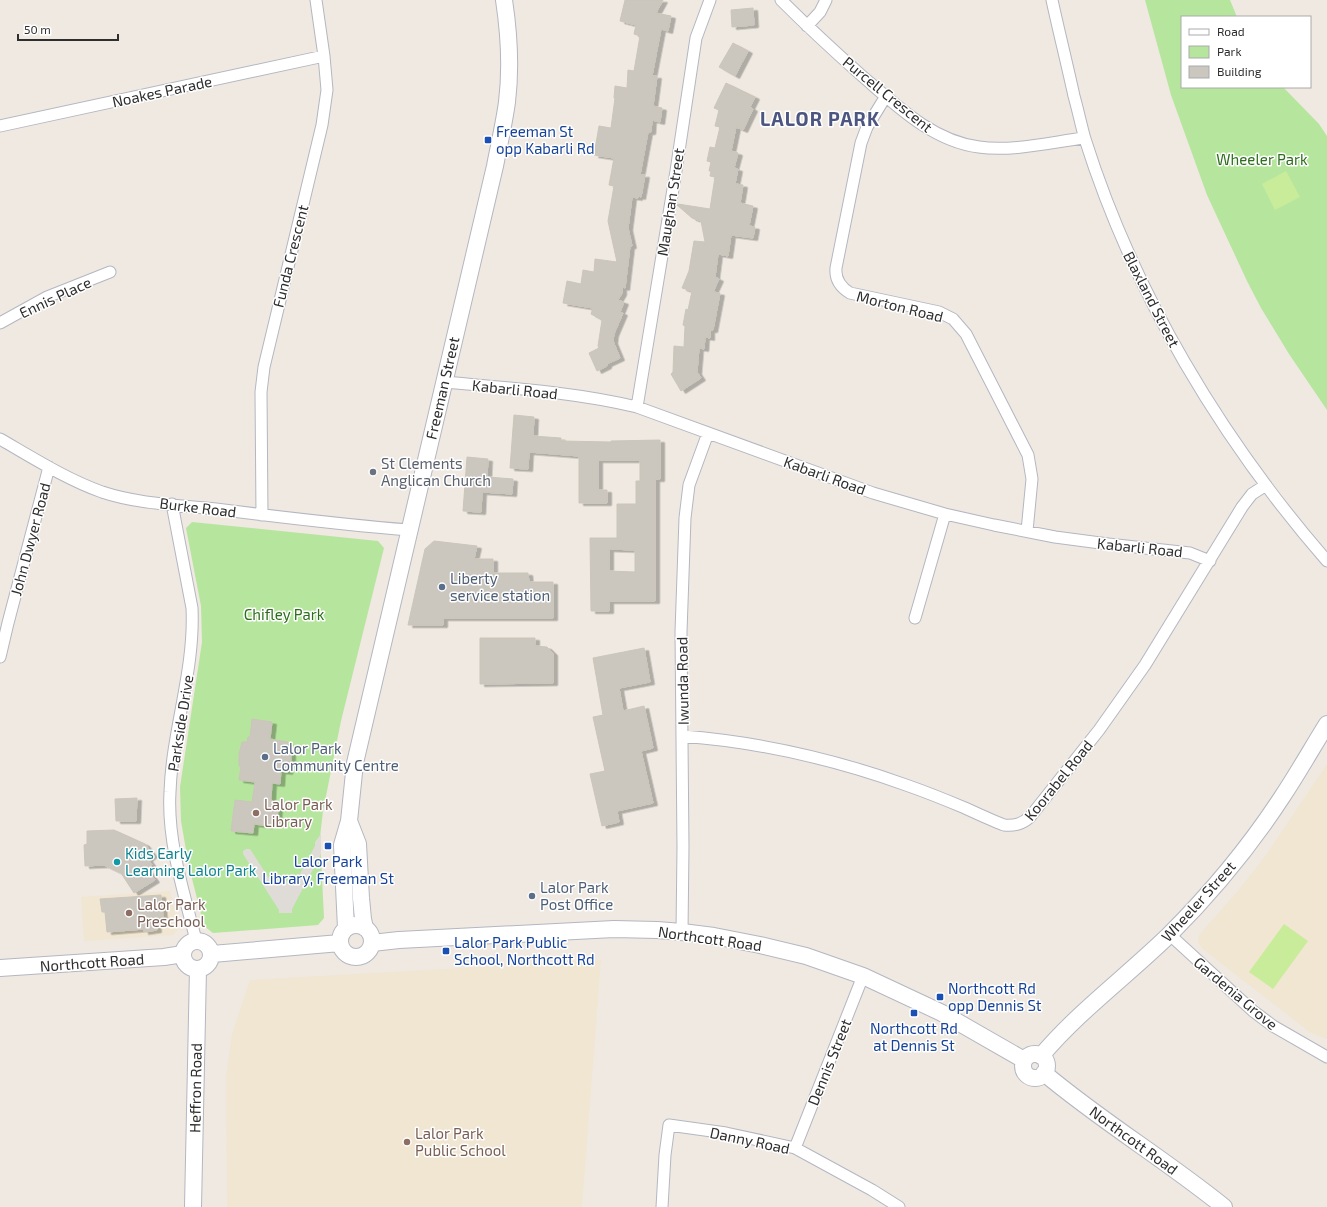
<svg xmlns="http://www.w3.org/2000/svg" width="1327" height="1207" viewBox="0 0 1327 1207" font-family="'Exo 2',sans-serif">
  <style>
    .education { fill: #f0e6d1 }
    .green { fill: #b6e59e }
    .pitch { fill: #c9ec9a }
    .plaza { fill: #dfdcd8 }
    .building { fill: #cbc7bf; stroke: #cbc5ba; fill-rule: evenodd; filter: url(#shadow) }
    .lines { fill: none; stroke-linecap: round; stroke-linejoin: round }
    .street-casing { stroke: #b4b7c1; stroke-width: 13 }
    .secondary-casing { stroke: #b4b7c1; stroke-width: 18 }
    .street { stroke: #fff; stroke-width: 11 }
    .secondary { stroke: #fff; stroke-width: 16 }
    .transit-dot { fill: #1a4fb4; stroke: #fff; stroke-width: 1.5 }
    .worship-dot { fill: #6b7280; stroke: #fff; stroke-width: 1.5 }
    .service-dot { fill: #5c6f8a; stroke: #fff; stroke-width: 1.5 }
    .education-dot { fill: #8d6e63; stroke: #fff; stroke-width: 1.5 }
    .culture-dot { fill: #0f9aa8; stroke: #fff; stroke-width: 1.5 }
    .labels { text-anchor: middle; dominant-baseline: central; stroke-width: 3; stroke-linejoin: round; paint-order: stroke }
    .street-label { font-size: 15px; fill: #2e2e2e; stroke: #fff }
    .transit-label { font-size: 15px; fill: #164399; stroke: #fff; text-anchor: start }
    .park-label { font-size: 15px; fill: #2c6e1b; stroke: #fff }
    .worship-label { font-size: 15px; fill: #5b616d; stroke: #fff; text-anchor: start }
    .service-label { font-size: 15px; fill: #4e5e75; stroke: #fff; text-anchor: start }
    .education-label { font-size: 15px; fill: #785e54; stroke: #fff; text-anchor: start }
    .culture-label { font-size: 15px; fill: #0d838f; stroke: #fff; text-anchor: start }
    .district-label { font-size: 19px; font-weight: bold; letter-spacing: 1px; fill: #4d5680; stroke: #fff }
  </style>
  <defs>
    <filter id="shadow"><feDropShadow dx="4.5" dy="2.5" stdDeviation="0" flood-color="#0004"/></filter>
  </defs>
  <rect width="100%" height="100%" fill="#efe9e1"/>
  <path class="education" d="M1327 764V1039L1311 1033 1203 949 1198 942 1199 935 1237 892 1266 855Z
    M170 891 179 928 173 935 84 941 81 897Z
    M601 960 582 1207H227L226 1077 232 1034 250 980Z"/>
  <path class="green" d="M1145 0H1230L1237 17H1182V87H1283L1319 124 1327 136V410L1289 354 1261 308 1247 281 1207 195 1171 95Z
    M192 522 378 541 384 548 341 721 323 811 320 837 324 918 318 925 213 933 204 926 189 867 181 821 180 787 202 642 201 606 186 528Z"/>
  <path class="pitch" d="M1286 171 1300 197 1275 210 1262 184Z
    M1284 924 1308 941 1273 989 1249 972Z"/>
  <path class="plaza" d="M321 834V854L292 909V913H279V910L243 854V851L246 849H250L274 886 284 880 294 885 315 846V842Z"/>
  <path class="building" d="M625 0H663L656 13 671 16 668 31 661 29 652 76H657L653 106 662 108 660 122 652 120 651 132H648L640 175H645L641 197 638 196V198L632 197 628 228 632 246H630L625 288 622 287V293L618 300 624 302 620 312 623 313 614 334 613 341 620 358 607 364V366L597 371 589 353 599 348 598 346 602 320 591 314 593 308 563 303 567 281 581 284 583 270 594 272 595 259 617 262 608 221 614 186 609 185 614 158 594 155 599 126 611 128 615 98H614L615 86 627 88 628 70 634 71 640 36 634 34 636 25 620 21Z
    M753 8 754 25 732 27 731 10Z
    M733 43 748 51 735 76 719 67Z
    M726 83 755 97 750 107 753 109 743 130 736 127 731 151 738 153 734 168 738 169 735 184 743 185 740 203 753 206 749 226 755 227 753 238 731 235 728 256 718 254 715 277 719 279 713 292 720 293 713 330H710V338L705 337 704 349 699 348 697 372 701 378 681 391 671 374 673 372 674 346 684 347 685 326 683 325 686 309 688 310 692 291 682 288 689 271 694 241 705 242 701 221 692 218 677 205 678 204 710 209 715 177 710 176 711 171H709L711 162 707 161 710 147 715 148 720 127 715 126 719 110 714 108Z
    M514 415 534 417 533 436 561 438V441L611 442V441L660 440V479H655V601H609V611H591L590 538H617V504H636V481H640V460H598V490H607V503H579V456L529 452 528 469 510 468ZM609 549 635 550V572L609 571Z
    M467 457 488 459 487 477 513 479 512 494 482 492 481 512 463 511Z
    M434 541 477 546 474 559H493V573H528L529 582H553V618H443V625H408L425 549Z
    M480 638H535V646L547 647 553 653V683L480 684Z
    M644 648 650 682 619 688 623 711 644 706 653 748 641 751 653 803 617 811 619 822 602 826 590 774 605 771 593 717 603 715 593 658Z
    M252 719 272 722 270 739 288 742 287 748H291V760L288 772 281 771 280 784 272 783 271 799 278 809 277 819 268 826 254 824 253 833 231 831 235 800 252 802 255 782 239 780 241 766H239V754L242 742H247L248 737H250Z
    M137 798 136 821H116L115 799Z
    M114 830 145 844 153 855 148 859 152 865 147 869 155 880 134 893 121 873 104 865 85 866 84 845 87 844V831Z
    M161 895 163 917 156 918 157 930 144 932V929L107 932 105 912H102L100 899Z"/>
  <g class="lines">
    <g class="street-casing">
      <path id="street" d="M781 0C807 26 834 51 861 75 896 105 932 141 979 147 1011 152 1052 142 1084 138
        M1052 0C1059 32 1067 64 1074 96 1078 110 1081 125 1085 139 1134 294 1221 439 1327 561
        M807 26 820 12 826 0
        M886 96 867 127 861 143 836 268C835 279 840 287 850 293L939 312 953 319 966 334 1028 455 1032 479 1027 531
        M0 126 324 56
        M0 323 47 297 110 272
        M444 382C509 388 574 392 637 407L873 493 945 514 994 525 1055 537 1108 544 1190 553 1210 561
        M637 407 676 171 696 38 710 0
        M0 439C33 458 66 479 102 492 138 504 178 505 216 509 280 517 345 525 409 530
        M172 504 192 608C195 671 172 730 170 792 167 840 184 894 196 940
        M262 515 261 392 264 367 322 125 327 90 324 56 316 0
        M915 618 945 514
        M0 657 8 623 49 467
        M682 736C759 742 834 759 906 785 926 792 946 800 965 808 978 814 991 820 1004 825 1015 826 1022 824 1030 817L1099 730 1145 665 1242 507 1252 494 1266 485
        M682 932 683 847 681 632 685 518 689 485 708 433
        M1169 934 1253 1011 1273 1026 1327 1057
        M795 1148 863 976
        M662 1207 665 1155 669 1125 726 1133 795 1148 872 1190 899 1207"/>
    </g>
    <g class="secondary-casing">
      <path id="secondary" d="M349 821 358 844 361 898 363 919 365 928
        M340 941a16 16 0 1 1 32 0a16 16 0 1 1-32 0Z
        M346 928 342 845 349 821 355 763 495 166C499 145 504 124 507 102 511 69 509 33 504 0
        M183 955a14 14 0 1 1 28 0a14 14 0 1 1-28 0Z
        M372 943 399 940 614 929 657 930 682 932 714 936 760 945 806 956 863 976 942 1013 1024 1060
        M212 954 340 943
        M0 968 164 957 183 954
        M1023 1066a12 12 0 1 1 24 0a12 12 0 1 1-24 0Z
        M1041 1056C1079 1011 1127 976 1169 935 1211 893 1250 846 1282 797 1298 773 1312 748 1327 724
        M1044 1073C1101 1121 1166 1160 1224 1207
        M193 1207 198 969"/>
    </g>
    <use href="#street" class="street"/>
    <use href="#secondary" class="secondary"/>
  </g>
  <g class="transit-dot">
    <rect x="484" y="136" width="8" height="8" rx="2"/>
    <rect x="324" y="842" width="8" height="8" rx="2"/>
    <rect x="442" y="947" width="8" height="8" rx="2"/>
    <rect x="936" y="993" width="8" height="8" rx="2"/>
    <rect x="910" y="1009" width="8" height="8" rx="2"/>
  </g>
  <circle class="worship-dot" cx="373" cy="472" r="4"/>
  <g class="service-dot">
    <circle cx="442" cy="587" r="4"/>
    <circle cx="265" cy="757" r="4"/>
    <circle cx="532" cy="896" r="4"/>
  </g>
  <g class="education-dot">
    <circle cx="256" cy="813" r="4"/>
    <circle cx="129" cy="913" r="4"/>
    <circle cx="407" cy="1142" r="4"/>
  </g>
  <circle class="culture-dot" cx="117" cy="862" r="4"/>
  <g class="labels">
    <g class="street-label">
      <text transform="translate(162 91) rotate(-12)">Noakes Parade</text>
      <text transform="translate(888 94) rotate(39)">Purcell Crescent</text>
      <text transform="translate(670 202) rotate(-81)">Maughan Street</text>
      <text transform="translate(290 256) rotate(-76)">Funda Crescent</text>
      <text transform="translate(55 297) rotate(-25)">Ennis Place</text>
      <text transform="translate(1152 299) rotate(63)">Blaxland Street</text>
      <text transform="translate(900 306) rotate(14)">Morton Road</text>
      <text transform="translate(442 388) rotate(-77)">Freeman Street</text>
      <text transform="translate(515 389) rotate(6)">Kabarli Road</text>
      <text transform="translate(825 475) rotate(20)">Kabarli Road</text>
      <text transform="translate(198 507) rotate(7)">Burke Road</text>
      <text transform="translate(30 539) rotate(-75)">John Dwyer Road</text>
      <text transform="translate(1140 547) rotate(6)">Kabarli Road</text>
      <text transform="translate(682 681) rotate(-91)">Iwunda Road</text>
      <text transform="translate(180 723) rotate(-81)">Parkside Drive</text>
      <text transform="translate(1058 780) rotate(-51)">Koorabel Road</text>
      <text transform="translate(1198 901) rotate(-48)">Wheeler Street</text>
      <text transform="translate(710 938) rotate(8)">Northcott Road</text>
      <text transform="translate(92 962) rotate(-4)">Northcott Road</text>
      <text transform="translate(1236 993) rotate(40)">Gardenia Grove</text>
      <text transform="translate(829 1062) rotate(-68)">Dennis Street</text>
      <text transform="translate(195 1088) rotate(-89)">Heffron Road</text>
      <text transform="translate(750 1140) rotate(12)">Danny Road</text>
      <text transform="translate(1134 1140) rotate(36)">Northcott Road</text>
    </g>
    <g class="transit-label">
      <text x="496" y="131">Freeman St<tspan x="496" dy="17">opp Kabarli Rd</tspan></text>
      <text x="328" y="861" text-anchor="middle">Lalor Park<tspan x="328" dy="17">Library, Freeman St</tspan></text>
      <text x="454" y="942">Lalor Park Public<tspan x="454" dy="17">School, Northcott Rd</tspan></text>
      <text x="948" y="988">Northcott Rd<tspan x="948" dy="17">opp Dennis St</tspan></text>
      <text x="914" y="1028" text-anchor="middle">Northcott Rd<tspan x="914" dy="17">at Dennis St</tspan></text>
    </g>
    <g class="park-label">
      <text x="1262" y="159">Wheeler Park</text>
      <text x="284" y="614">Chifley Park</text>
    </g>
    <g class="worship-label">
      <text x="381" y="463">St Clements<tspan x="381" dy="17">Anglican Church</tspan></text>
    </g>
    <g class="service-label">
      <text x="450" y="578">Liberty<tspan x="450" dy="17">service station</tspan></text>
      <text x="273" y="748">Lalor Park<tspan x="273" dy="17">Community Centre</tspan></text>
      <text x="540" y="887">Lalor Park<tspan x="540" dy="17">Post Office</tspan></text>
    </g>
    <g class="education-label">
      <text x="264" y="804">Lalor Park<tspan x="264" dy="17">Library</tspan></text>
      <text x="137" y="904">Lalor Park<tspan x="137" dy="17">Preschool</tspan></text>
      <text x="415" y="1133">Lalor Park<tspan x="415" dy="17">Public School</tspan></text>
    </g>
    <g class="culture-label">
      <text x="125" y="853">Kids Early<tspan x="125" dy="17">Learning Lalor Park</tspan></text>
    </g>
    <g class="district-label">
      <text x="820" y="118">LALOR PARK</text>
    </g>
  </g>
  <rect x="1181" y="16" width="130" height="72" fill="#ffffff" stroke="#ababab"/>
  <rect x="1189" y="29" width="20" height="6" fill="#ffffff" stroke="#ababab"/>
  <text x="1217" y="36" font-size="12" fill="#2e2e2e">Road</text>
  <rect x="1189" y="46" width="20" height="12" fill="#b6e59e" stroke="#ababab"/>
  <text x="1217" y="56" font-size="12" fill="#2e2e2e">Park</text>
  <rect x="1189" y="66" width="20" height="12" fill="#cbc7bf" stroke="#ababab"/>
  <text x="1217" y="76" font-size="12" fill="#2e2e2e">Building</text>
  <path d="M18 34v6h100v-6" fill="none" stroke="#2e2e2e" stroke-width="2"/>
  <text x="24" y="34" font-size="12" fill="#2e2e2e" stroke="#ffffff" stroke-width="3" paint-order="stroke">50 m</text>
</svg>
